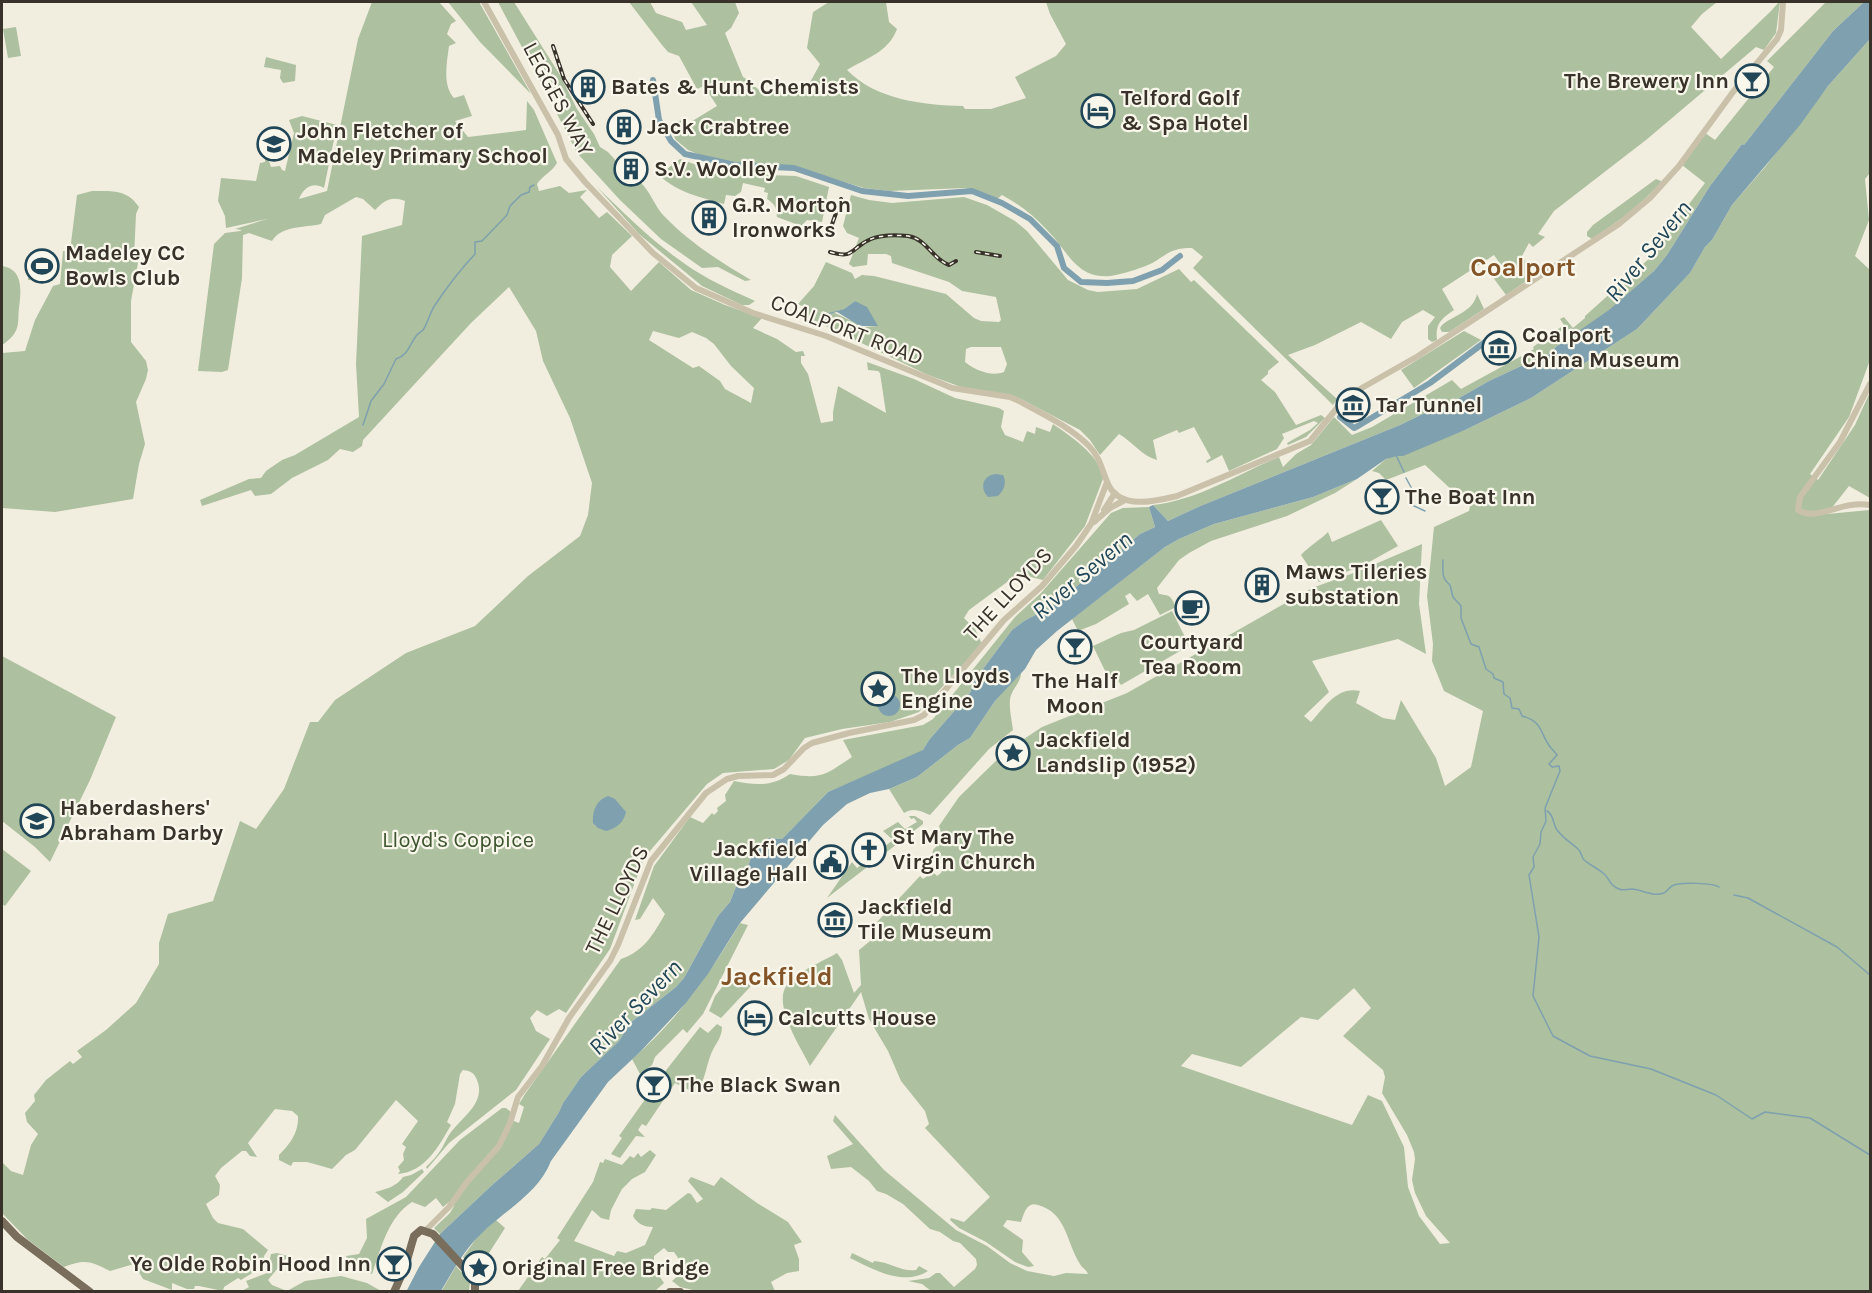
<svg xmlns="http://www.w3.org/2000/svg" width="1872" height="1293" viewBox="0 0 1872 1293" font-family="Karla,sans-serif">
  <style>
    .green { fill: #adc09f; fill-rule: evenodd }
    .water { fill: #7fa0ae }
    .lines { fill: none; stroke-linecap: round; stroke-linejoin: round }
    .stream { stroke: #7fa0ae; stroke-width: 1.5 }
    .canal { stroke: #7fa0ae; stroke-width: 6 }
    .minor { stroke: #cac1ab; stroke-width: 6 }
    .major { stroke: #796d5c; stroke-width: 8 }
    .rail-casing { stroke: #38322a; stroke-width: 4 }
    .rail { stroke: #f9f7eb; stroke-width: 1.5; stroke-dasharray: 4.5; stroke-linecap: butt }
    .labels { text-anchor: middle; dominant-baseline: central; stroke-width: 4.5; stroke-linejoin: round; paint-order: stroke }
    .poi-label { font-size: 22px; font-weight: bold; fill: #38322a; stroke: #f9f7eb; text-anchor: start }
    .street-label { font-size: 22px; fill: #38322a; stroke: #f9f7eb }
    .park-label { font-size: 22px; fill: #3d552f; stroke: #f9f7eb }
    .water-label { font-size: 24px; font-style: italic; fill: #214658; stroke: #f9f7eb }
    .quarter-label { font-size: 26px; font-weight: bold; fill: #835427; stroke: #f9f7eb }
  </style>
  <rect width="100%" height="100%" fill="#f2eedf"/>
  <path class="green" d="M372 2H439L456 21 451 24 447 34 456 43 449 46C447 62 442 85 454 98L464 95 472 116 455 121 468 137 526 130 527 101 534 110 557 163C552 172 543 175 537 184L539 191 560 186 569 193 587 190 580 197 599 218 607 212 632 236 612 255 610 267 631 291 659 262 691 290 725 305 762 318 753 328 777 339 796 352 803 351 805 356H801V363L808 374 821 423 833 421V412L838 386 886 413 880 373 878 371 868 370 867 362 914 379 955 398 999 408 1004 411 1001 427 1005 435 1023 442 1027 431 1035 434 1036 427 1050 432 1053 424C1073 438 1096 453 1104 476L1085 526 1043 580 1018 574 969 610 964 618 975 629 982 644 919 712 890 722 842 729 805 738 789 760 774 769 723 773 707 784 644 858 610 949 566 1013 559 1009 547 1016 537 1010 530 1018 536 1031 550 1039 516 1090 449 1143 427 1169 426 1167C432 1161 438 1155 442 1148 445 1143 447 1137 451 1132 464 1116 486 1102 477 1080 474 1072 470 1071 463 1070L460 1074 455 1104 447 1122 451 1125C439 1146 425 1172 398 1174L400 1171 398 1167 404 1160 403 1154 406 1147 402 1144 418 1121 396 1100 355 1150 346 1155 332 1169 307 1162H293L291 1166 279 1160V1155C290 1144 299 1132 298 1116L292 1111 275 1109 248 1143 257 1157 250 1156 246 1151H242L221 1168 215 1176 220 1185 219 1195 206 1204 213 1218 218 1223 243 1229 268 1250 264 1256 262 1267 241 1280 238 1278 224 1287 223 1291 199 1286H195L194 1289H187L172 1283V1290L143 1279 134 1264 110 1271C90 1261 85 1259 64 1267L27 1239 2 1213V1162L11 1171 23 1175 31 1145 38 1134 27 1122 25 1113 35 1101 34 1095 46 1080 70 1061 73 1064 82 1057 77 1051 106 1030 136 1003 159 964V943L168 914 213 901 240 821 256 829 284 789 310 722H318L335 700 406 653 475 626 528 576 580 536 588 515 592 483 570 418 543 361 536 331 509 287 471 323 363 440 362 446 353 452 340 449 328 460 292 478 271 494 255 496 251 490 202 506 200 500 249 479 261 478 266 471 282 460 295 455 359 417 356 364 362 236 402 225 405 201C391 196 385 200 375 210L363 199 356 197 325 215 321 224C304 228 282 225 272 241L249 233 243 235 242 278 228 370 222 372 198 371 214 244 225 233 240 231 242 230 235 229 267 219 226 228 225 216 218 201 221 178 256 181 260 163 265 162V159L268 158 271 167 280 166 282 170 285 171 294 133 289 120 302 116 337 125 324 188C313 181 303 188 299 199L327 191 358 39ZM653 331 679 338 692 332 706 338 714 344 731 366 754 388 751 403 725 389 720 381 699 366 693 368 649 340Z
    M448 2H479L531 94 480 42Z
    M498 2H514L560 75 577 109 594 134 600 147 608 152 631 177C648 182 653 205 664 216 689 242 720 262 751 280L745 281 718 267 702 268 661 239 620 200 577 153 555 110 563 105 559 98 551 102Z
    M629 2H650L656 13 682 22 686 30 707 25 691 2H735L739 13 731 28 725 33 743 77C750 80 752 85 758 89 768 95 796 89 807 88L820 64 807 48 813 12 829 2 851 3 886 2 889 22 897 29C888 53 866 58 847 70 876 100 924 105 963 106L965 109H991L1026 98 1015 77 1056 56 1066 44 1050 14 1046 2H1717L1702 14 1691 27 1721 59 1771 11 1779 2H1780L1776 33 1764 50 1756 47 1646 140 1554 211 1538 234 1545 237 1533 247 1529 243 1522 256 1535 275 1506 295 1492 276 1503 268 1494 255 1442 289 1454 310C1441 319 1435 324 1437 340L1432 342 1428 339V326L1435 317 1423 310 1402 322 1391 339 1361 322 1315 345 1288 355 1337 399 1333 405 1193 268 1203 257 1192 248C1173 248 1170 252 1154 262 1146 267 1120 275 1110 276 1075 279 1067 249 1046 229 1033 215 1019 204 1002 195L996 200 977 191 965 188 889 191 864 188 788 165 765 167 734 164 705 157 688 150 676 140 668 125 685 119 689 123 717 106 704 86 697 89 679 56 668 52 662 45Z
    M1826 2H1864L1833 31 1744 145 1742 144 1710 186 1667 255 1654 271 1609 311 1557 346 1546 357 1543 356 1489 381 1447 405 1429 411 1400 425 1198 507 1168 521 1153 505C1198 500 1238 474 1279 457L1283 467 1296 454 1311 445 1334 417 1352 435 1372 427 1452 380 1461 389 1534 349 1533 347 1564 325 1560 319 1564 317 1573 328 1585 318V316L1652 256 1673 225 1705 183 1682 165 1705 133 1715 140 1774 67 1767 61Z
    M16 27 21 56 8 58 3 29Z
    M1870 39V173L1865 179 1869 220 1855 256 1870 270V360L1849 417 1810 474 1818 480 1855 425 1870 392V498L1849 486 1827 514 1870 510V1291H931L922 1284 908 1281 929 1278 936 1273H940L954 1287 975 1269 977 1265 976 1259 960 1243 953 1241 940 1232 930 1229 903 1204 886 1194 877 1191 869 1181 851 1167 831 1169 827 1156 853 1144 833 1121 835 1115 884 1170 956 1230 987 1246 1010 1263 1027 1271 1054 1276 1066 1273 1088 1274C1086 1269 1082 1268 1080 1264 1066 1242 1067 1213 1038 1205 1027 1201 1024 1213 1021 1222L1007 1220 1003 1226 1023 1240 1022 1252 1034 1266 1028 1267 1015 1262 986 1242 959 1228 950 1220 951 1218 964 1222 990 1197 925 1128 929 1124 925 1111 901 1081 888 1051 869 1019 861 992 810 1066C801 1048 772 1004 787 985 798 971 822 962 837 953L842 960 854 993 861 985 859 950 880 933 877 922 920 876 923 879 933 872 937 876 941 873 944 866 941 861 938 863 932 855 933 850 943 839 939 826 959 797 1006 751 1042 727 1127 693 1312 588 1359 571 1422 544 1419 604 1426 654 1398 639 1312 661 1329 692 1304 716 1311 722C1325 707 1337 686 1360 691L1356 703 1383 718 1395 720 1401 700 1436 758 1445 786 1471 767 1483 711 1444 691 1432 661 1433 644 1427 596 1434 527 1469 511 1470 507 1425 465 1386 480 1379 473 1372 471 1386 459 1465 430 1531 398 1637 329 1690 273 1705 247 1712 240 1732 205 1765 167 1828 86ZM1354 988 1371 1008 1343 1036 1383 1070 1385 1077 1382 1093 1407 1135 1414 1152 1415 1159 1412 1180 1415 1193 1426 1216 1450 1243 1440 1244 1419 1216 1408 1187 1404 1147 1382 1101 1368 1095 1352 1125 1181 1066 1192 1054 1241 1067 1301 1017 1318 1020Z
    M266 57 296 65 295 81 283 83 280 78 281 70 264 67Z
    M680 159 697 165 743 174 796 176 829 187 822 222 807 220 801 226 777 217C776 207 776 205 767 199L768 193 764 192 765 188 743 183 741 192 735 196 726 195 724 204C700 197 678 193 659 175Z
    M1656 179 1661 181 1660 184 1631 212 1592 239 1587 236V232L1593 225Z
    M597 187C625 214 653 242 685 264 706 279 731 290 755 301L749 305H742L702 286 639 234Z
    M92 191C112 191 127 189 139 207L136 214 134 258 138 263 131 301V342L146 361 148 370 146 379 136 402 145 444 139 464 133 499 55 512 2 508V353L25 351 35 320 53 286 60 284 63 251H70L77 195Z
    M851 195 869 200 892 203 964 197 987 205 1015 221 1027 231 1068 280 1088 290 1098 292 1137 289 1179 269 1191 282 1194 280 1279 362 1268 371V374L1261 380 1275 392 1296 425 1321 415 1325 418 1306 437 1288 445 1287 443 1310 430 1318 423 1314 421 1282 434 1284 438 1277 449 1229 471 1222 455 1207 463 1206 461 1211 458 1194 427 1179 433 1177 430 1153 440 1157 460C1142 456 1133 442 1119 434L1100 455 1090 440 1080 430 1021 399 964 388 928 375 801 314 804 307 798 304 814 286 826 262 852 273 855 279 862 275 874 276 946 294 974 318 981 321 999 322 1001 320 996 297 962 291 949 282 892 263 891 256 886 254H868L867 265 853 267 849 264 859 238 847 233 843 226ZM855 301 875 322 876 326 864 327 833 312 844 309ZM971 347H1001L1007 364 1004 372C991 377 975 370 965 362L966 349Z
    M30 252H54L53 281 28 280Z
    M2 266C24 269 21 292 19 308 18 315 19 322 17 328 15 335 8 341 2 345Z
    M1477 294 1484 309 1449 332H1442L1440 328 1442 325C1454 315 1473 312 1477 294Z
    M1464 331 1481 340 1414 388 1401 370Z
    M1357 479 1335 493 1287 516 1211 541 1189 553 1179 560 1157 588 1159 594C1171 596 1170 595 1176 607L1160 615 1148 594 1137 601 1130 593 1125 596 1129 604 1096 624 1078 631 1072 619 1165 547 1179 539 1214 524 1313 497Z
    M1149 507 1155 527 1140 534 1054 605 1024 621 1012 630 974 681 970 693 929 740 922 752 828 792 782 839 768 838 751 857 747 870 739 879 730 902 718 916 684 978 676 987 630 1023 619 1041 581 1077 563 1103 559 1112 539 1144 491 1186 440 1234 434 1228 450 1213 454 1206 449 1202 443 1207 436 1198 425 1207 412 1202C388 1217 381 1249 372 1274L350 1266 346 1256 359 1254 367 1238 366 1219 406 1197 460 1140 502 1108H506L511 1112 509 1119 519 1123 524 1107 519 1104 525 1094 621 959C644 951 653 935 665 914L653 898 640 919 635 920 654 866 690 817 703 823 712 813 714 815 718 811 717 808 726 801 725 795 734 781C755 785 772 787 790 774 822 780 826 774 852 757L843 740 923 725 933 719 1015 617 1041 593 1111 513 1123 508Z
    M1381 520 1398 546 1362 566 1319 582 1301 555C1309 546 1319 541 1328 532L1332 542Z
    M1172 611 1188 643 1187 647 1121 685 1115 676 1109 679 1093 646 1121 633 1134 630Z
    M2 656 116 717 90 780 50 862 35 847 2 821Z
    M1021 672C1022 682 1011 689 1010 700 1009 709 1012 721 1013 730L989 749 930 815C921 811 913 807 904 813L889 789 917 777 958 745 970 738 995 701Z
    M909 816H915L923 821V824L827 898 852 862 857 868 893 840 883 831 898 822 905 829 917 822 914 818 911 819Z
    M2 849 31 871 5 906 2 904Z
    M740 923 748 925 703 1014 687 1033 683 1029 655 1057 652 1065 640 1074 632 1059C677 1021 711 972 740 923Z
    M738 974 751 986 721 1018 709 1011 715 996 723 986 727 987Z
    M717 1024 722 1027C722 1038 715 1044 711 1054 706 1067 705 1079 698 1091H691L675 1083 646 1126 642 1124 638 1130 645 1137 636 1136 620 1158 611 1154 622 1138 619 1136 646 1098 649 1099 660 1078 700 1027 708 1033Z
    M650 1150 656 1155 645 1172 632 1179 622 1189 611 1210 609 1220 601 1218 592 1210 574 1241 614 1256 617 1251 626 1253 645 1245 653 1227C645 1227 637 1224 633 1216L636 1209 650 1210 652 1208 666 1210 688 1193 691 1194 697 1203 703 1199 688 1181 691 1177 714 1186 721 1177 757 1203 788 1222 802 1242 794 1245 799 1259V1271L787 1273 771 1282 775 1291H697L680 1287 672 1281 681 1273 683 1265 674 1252H668L664 1248 654 1256V1268L664 1283 655 1291H518L542 1257 545 1259 560 1240 557 1238 593 1182 600 1162 603 1163 605 1159 622 1165 630 1156 634 1158 638 1153 641 1157Z
    M422 1169 424 1172 403 1192 388 1202 375 1192C386 1189 396 1187 403 1177L411 1175Z
    M496 1220 505 1228 489 1253 481 1258 480 1260 486 1263 471 1266 463 1257 478 1236Z
    M277 1253 288 1256 268 1280 272 1285 287 1291 305 1281 341 1276 367 1283 381 1291H242L249 1287 246 1281 267 1273 271 1254Z
    M852 1253 873 1263 874 1261C890 1262 901 1272 916 1270L919 1266 928 1271C903 1287 873 1269 850 1258Z
    M456 1266 470 1282 469 1291 441 1292Z"/>
  <path class="water" d="M1864 2H1870V39L1828 86 1800 125 1732 205 1712 240 1705 247 1690 273 1637 329 1531 398 1465 430 1403 456H1397L1386 459 1357 479 1313 497 1214 524 1179 539 1165 547 1057 631 1036 650 1025 669 995 701 970 738 958 745 917 777 889 789 870 793 847 804 823 825 740 923 708 974 686 1003 641 1051 608 1082 551 1161C539 1193 504 1211 481 1234 464 1250 452 1272 441 1291L406 1292 419 1267 440 1234 491 1186 539 1144 559 1112 563 1103 581 1077 619 1041 630 1023 676 987 684 978 718 916 730 902 739 879 747 870 751 857 768 838 782 839 828 792 923 750 929 740 970 693 974 681 1012 630 1024 621 1054 605 1140 534 1155 527 1149 507 1153 505 1168 521 1198 507 1400 425 1429 411 1447 405 1489 381 1543 356 1546 357 1557 346 1609 310 1654 271 1667 255 1710 186 1742 144 1744 145 1833 31Z
    M855 301 867 307 878 326H860L837 312 821 316V315L844 309Z
    M996 474 1003 475C1007 483 1004 490 998 496L988 497C979 488 983 475 996 474Z
    M878 705a11 11 0 1 1 22 0a11 11 0 1 1-22 0Z
    M608 796 615 799 626 812C624 822 616 829 606 831L598 828 593 823C592 812 596 800 608 796Z"/>
  <g class="lines">
    <path class="stream" d="M363 425 371 401 384 384 396 359C408 355 409 346 416 336 418 333 421 332 423 330 428 323 430 312 435 305 447 287 460 270 475 254V242L482 241 507 215 510 206 521 195 529 192 530 187 534 185
      M1396 455 1404 472
      M1406 478 1412 489 1410 502 1412 505 1425 511
      M1443 560C1443 571 1441 578 1450 585L1453 597 1461 606V618L1471 644 1479 647 1486 669 1493 674 1494 678 1503 682 1504 694 1510 698 1512 708 1519 709 1522 716C1544 722 1539 733 1551 748 1553 750 1555 752 1557 755L1549 764 1552 767 1559 766 1560 771 1545 808 1546 821 1541 832 1540 844 1533 857 1534 867 1529 875 1539 937 1533 996 1553 1036 1590 1056 1651 1069 1716 1095 1752 1119 1765 1112 1810 1118 1870 1155
      M1547 811C1555 816 1552 823 1557 830 1563 838 1570 842 1577 848 1582 852 1581 856 1584 860 1590 865 1597 868 1603 873 1610 878 1609 886 1619 889 1623 891 1627 889 1632 889 1643 890 1652 897 1664 893 1668 891 1670 886 1674 885 1681 882 1713 883 1719 887
      M1734 895 1748 898 1837 947 1870 975"/>
    <path class="canal" d="M653 80 659 120 671 141 685 154 735 165 794 168 862 191 908 196 972 191 1002 203 1030 219 1057 246 1064 268 1081 282 1107 283 1133 281 1162 270 1180 256
      M1340 417 1354 428 1358 426 1430 383 1493 336"/>
    <path class="minor" d="M484 2 558 135 566 159 585 182 653 253 696 288 753 313 826 336 952 388 1010 397 1019 401C1042 414 1069 426 1089 446 1101 458 1102 472 1109 486 1122 510 1156 501 1177 496L1310 441 1346 397 1418 356 1619 224 1650 198 1679 166 1733 92 1777 39 1781 30 1783 2
      M1870 384 1840 442 1800 497 1798 510C1813 520 1834 507 1851 505 1857 504 1864 504 1870 505
      M1104 510 1115 493
      M1094 522 1110 508 1125 500
      M425 1231 449 1207 467 1182 499 1146 510 1123 518 1097 542 1066 569 1018 610 961 618 945 651 861 706 793 727 779 738 776 773 775 784 769 804 748 812 743 849 733 914 720 924 715 1004 620 1042 586 1076 546 1091 524 1107 482"/>
    <path class="major" d="M2 1221 17 1237 90 1292
      M394 1292 405 1267 414 1236 421 1230 433 1234 469 1273 475 1280V1292
      M670 1292H680"/>
    <g class="rail-casing">
      <path id="rail" d="M553 46 564 79 593 124
        M830 230 841 199
        M830 252C855 260 851 247 871 239 881 235 897 235 908 236 927 239 932 259 949 265L956 261
        M976 252 1000 256"/>
    </g>
    <use href="#rail" class="rail"/>
  </g>
  <defs>
    <g id="bar-ring" transform="scale(1.725)"><circle r="9.5" fill="#f9f7eb" stroke="#214658" stroke-width="1.5"/><path d="M-6-5H6L.8 .8V4.5H3.5V6h-7V4.5H-.8V.8Z" fill="#214658"/></g>
    <g id="building-ring" transform="scale(1.725)"><circle r="9.5" fill="#f9f7eb" stroke="#214658" stroke-width="1.5"/><path d="M-4-6H4V6H1V3H-1V6H-4ZM-2.5-4.3h1.7v1.8h-1.7ZM.8-4.3h1.7v1.8H.8ZM-2.5-1h1.7V.8h-1.7ZM.8-1h1.7V.8H.8Z" fill="#214658"/></g>
    <g id="hotel-ring" transform="scale(1.725)"><circle r="9.5" fill="#f9f7eb" stroke="#214658" stroke-width="1.5"/><path d="M-6-4.5h1.5V1H6V5H4.5V3h-9V5H-6ZM-4 0a1.8 1.8 0 1 1 3.6 0ZM.5 0V-2.5h3Q6-2.5 6 0Z" fill="#214658"/></g>
    <g id="school-ring" transform="scale(1.725)"><circle r="9.5" fill="#f9f7eb" stroke="#214658" stroke-width="1.5"/><path d="M0-5L7-2L0 1L-7-2ZM-4 1L0 2.5L4 1V4Q0 6-4 4Z" fill="#214658"/></g>
    <g id="stadium-ring" transform="scale(1.725)"><circle r="9.5" fill="#f9f7eb" stroke="#214658" stroke-width="1.5"/><path d="M0-5a6.5 5 0 1 0 0 10a6.5 5 0 1 0 0-10ZM-3.5-1.8h7v3.6h-7Z" fill="#214658"/></g>
    <g id="museum-ring" transform="scale(1.725)"><circle r="9.5" fill="#f9f7eb" stroke="#214658" stroke-width="1.5"/><path d="M0-6L6-3V-2H-6V-3ZM-5-1h2V3h-2ZM-1-1h2V3h-2ZM3-1h2V3H3ZM-6 4H6V6H-6Z" fill="#214658"/></g>
    <g id="cafe-ring" transform="scale(1.725)"><circle r="9.5" fill="#f9f7eb" stroke="#214658" stroke-width="1.5"/><path d="M-5.5-4.5H6V0H3Q3 3.5 0 3.5H-2.5Q-5.5 3.5-5.5 0ZM3-3.2v2h1.7v-2ZM-6 4.5H4V6H-6Z" fill="#214658"/></g>
    <g id="sight-ring" transform="scale(1.725)"><circle r="9.5" fill="#f9f7eb" stroke="#214658" stroke-width="1.5"/><path d="M0-6L1.8-2.2L6-1.7L2.9 1.2L3.7 5.4L0 3.3L-3.7 5.4L-2.9 1.2L-6-1.7L-1.8-2.2Z" fill="#214658"/></g>
    <g id="church-ring" transform="scale(1.725)"><circle r="9.5" fill="#f9f7eb" stroke="#214658" stroke-width="1.5"/><path d="M-1.2-6h2.4v3.5h3.3v2.4h-3.3V6h-2.4V-.1h-3.3v-2.4h3.3Z" fill="#214658"/></g>
    <g id="civic-ring" transform="scale(1.725)"><circle r="9.5" fill="#f9f7eb" stroke="#214658" stroke-width="1.5"/><path d="M-.6-6.5H3V-4.5H.6V-3L4-1V1h2V6H-6V1h2V-1L-.6-3ZM-1.2 2.5V6h2.4V2.5Z" fill="#214658"/></g>
  </defs>
  <g fill-rule="evenodd">
    <use href="#bar-ring" x="1752" y="81"/>
    <use href="#building-ring" x="588" y="87"/>
    <use href="#hotel-ring" x="1098" y="111"/>
    <use href="#building-ring" x="624" y="127"/>
    <use href="#school-ring" x="274" y="144"/>
    <use href="#building-ring" x="631" y="169"/>
    <use href="#building-ring" x="709" y="218"/>
    <use href="#stadium-ring" x="42" y="266"/>
    <use href="#museum-ring" x="1499" y="348"/>
    <use href="#museum-ring" x="1353" y="405"/>
    <use href="#bar-ring" x="1382" y="497"/>
    <use href="#building-ring" x="1262" y="585"/>
    <use href="#cafe-ring" x="1192" y="608"/>
    <use href="#bar-ring" x="1075" y="647"/>
    <use href="#sight-ring" x="878" y="689"/>
    <use href="#sight-ring" x="1013" y="753"/>
    <use href="#school-ring" x="37" y="821"/>
    <use href="#church-ring" x="869" y="850"/>
    <use href="#civic-ring" x="831" y="862"/>
    <use href="#museum-ring" x="835" y="920"/>
    <use href="#hotel-ring" x="755" y="1018"/>
    <use href="#bar-ring" x="654" y="1085"/>
    <use href="#bar-ring" x="394" y="1264"/>
    <use href="#sight-ring" x="479" y="1268"/>
  </g>
  <g class="labels">
    <g class="poi-label">
      <text x="1729" y="81" text-anchor="end">The Brewery Inn</text>
      <text x="611" y="87">Bates &amp; Hunt Chemists</text>
      <text x="1121" y="98">Telford Golf<tspan x="1121" dy="25">&amp; Spa Hotel</tspan></text>
      <text x="647" y="127">Jack Crabtree</text>
      <text x="297" y="131">John Fletcher of<tspan x="297" dy="25">Madeley Primary School</tspan></text>
      <text x="654" y="169">S.V. Woolley</text>
      <text x="732" y="205">G.R. Morton<tspan x="732" dy="25">Ironworks</tspan></text>
      <text x="65" y="253">Madeley CC<tspan x="65" dy="25">Bowls Club</tspan></text>
      <text x="1522" y="335">Coalport<tspan x="1522" dy="25">China Museum</tspan></text>
      <text x="1376" y="405">Tar Tunnel</text>
      <text x="1405" y="497">The Boat Inn</text>
      <text x="1285" y="572">Maws Tileries<tspan x="1285" dy="25">substation</tspan></text>
      <text x="1192" y="642" text-anchor="middle">Courtyard<tspan x="1192" dy="25">Tea Room</tspan></text>
      <text x="901" y="676">The Lloyds<tspan x="901" dy="25">Engine</tspan></text>
      <text x="1075" y="681" text-anchor="middle">The Half<tspan x="1075" dy="25">Moon</tspan></text>
      <text x="1036" y="740">Jackfield<tspan x="1036" dy="25">Landslip (1952)</tspan></text>
      <text x="60" y="808">Haberdashers'<tspan x="60" dy="25">Abraham Darby</tspan></text>
      <text x="892" y="837">St Mary The<tspan x="892" dy="25">Virgin Church</tspan></text>
      <text x="808" y="849" text-anchor="end">Jackfield<tspan x="808" dy="25">Village Hall</tspan></text>
      <text x="858" y="907">Jackfield<tspan x="858" dy="25">Tile Museum</tspan></text>
      <text x="778" y="1018">Calcutts House</text>
      <text x="677" y="1085">The Black Swan</text>
      <text x="371" y="1264" text-anchor="end">Ye Olde Robin Hood Inn</text>
      <text x="502" y="1268">Original Free Bridge</text>
    </g>
    <g class="street-label">
      <text transform="translate(558 99) rotate(62)">LEGGES WAY</text>
      <text transform="translate(847 330) rotate(21)">COALPORT ROAD</text>
      <text transform="translate(1008 594) rotate(-47)">THE LLOYDS</text>
      <text transform="translate(617 900) rotate(-64)">THE LLOYDS</text>
    </g>
    <g class="park-label">
      <text x="458" y="840">Lloyd's Coppice</text>
    </g>
    <g class="water-label">
      <text transform="translate(1648 251) rotate(-51)">River Severn</text>
      <text transform="translate(1082 575) rotate(-40)">River Severn</text>
      <text transform="translate(635 1007) rotate(-46)">River Severn</text>
    </g>
    <g class="quarter-label">
      <text x="1523" y="267">Coalport</text>
      <text x="777" y="976">Jackfield</text>
    </g>
  </g>
  <rect width="1872" height="1293" fill="none" stroke="#38322a" stroke-width="6"/>
</svg>
